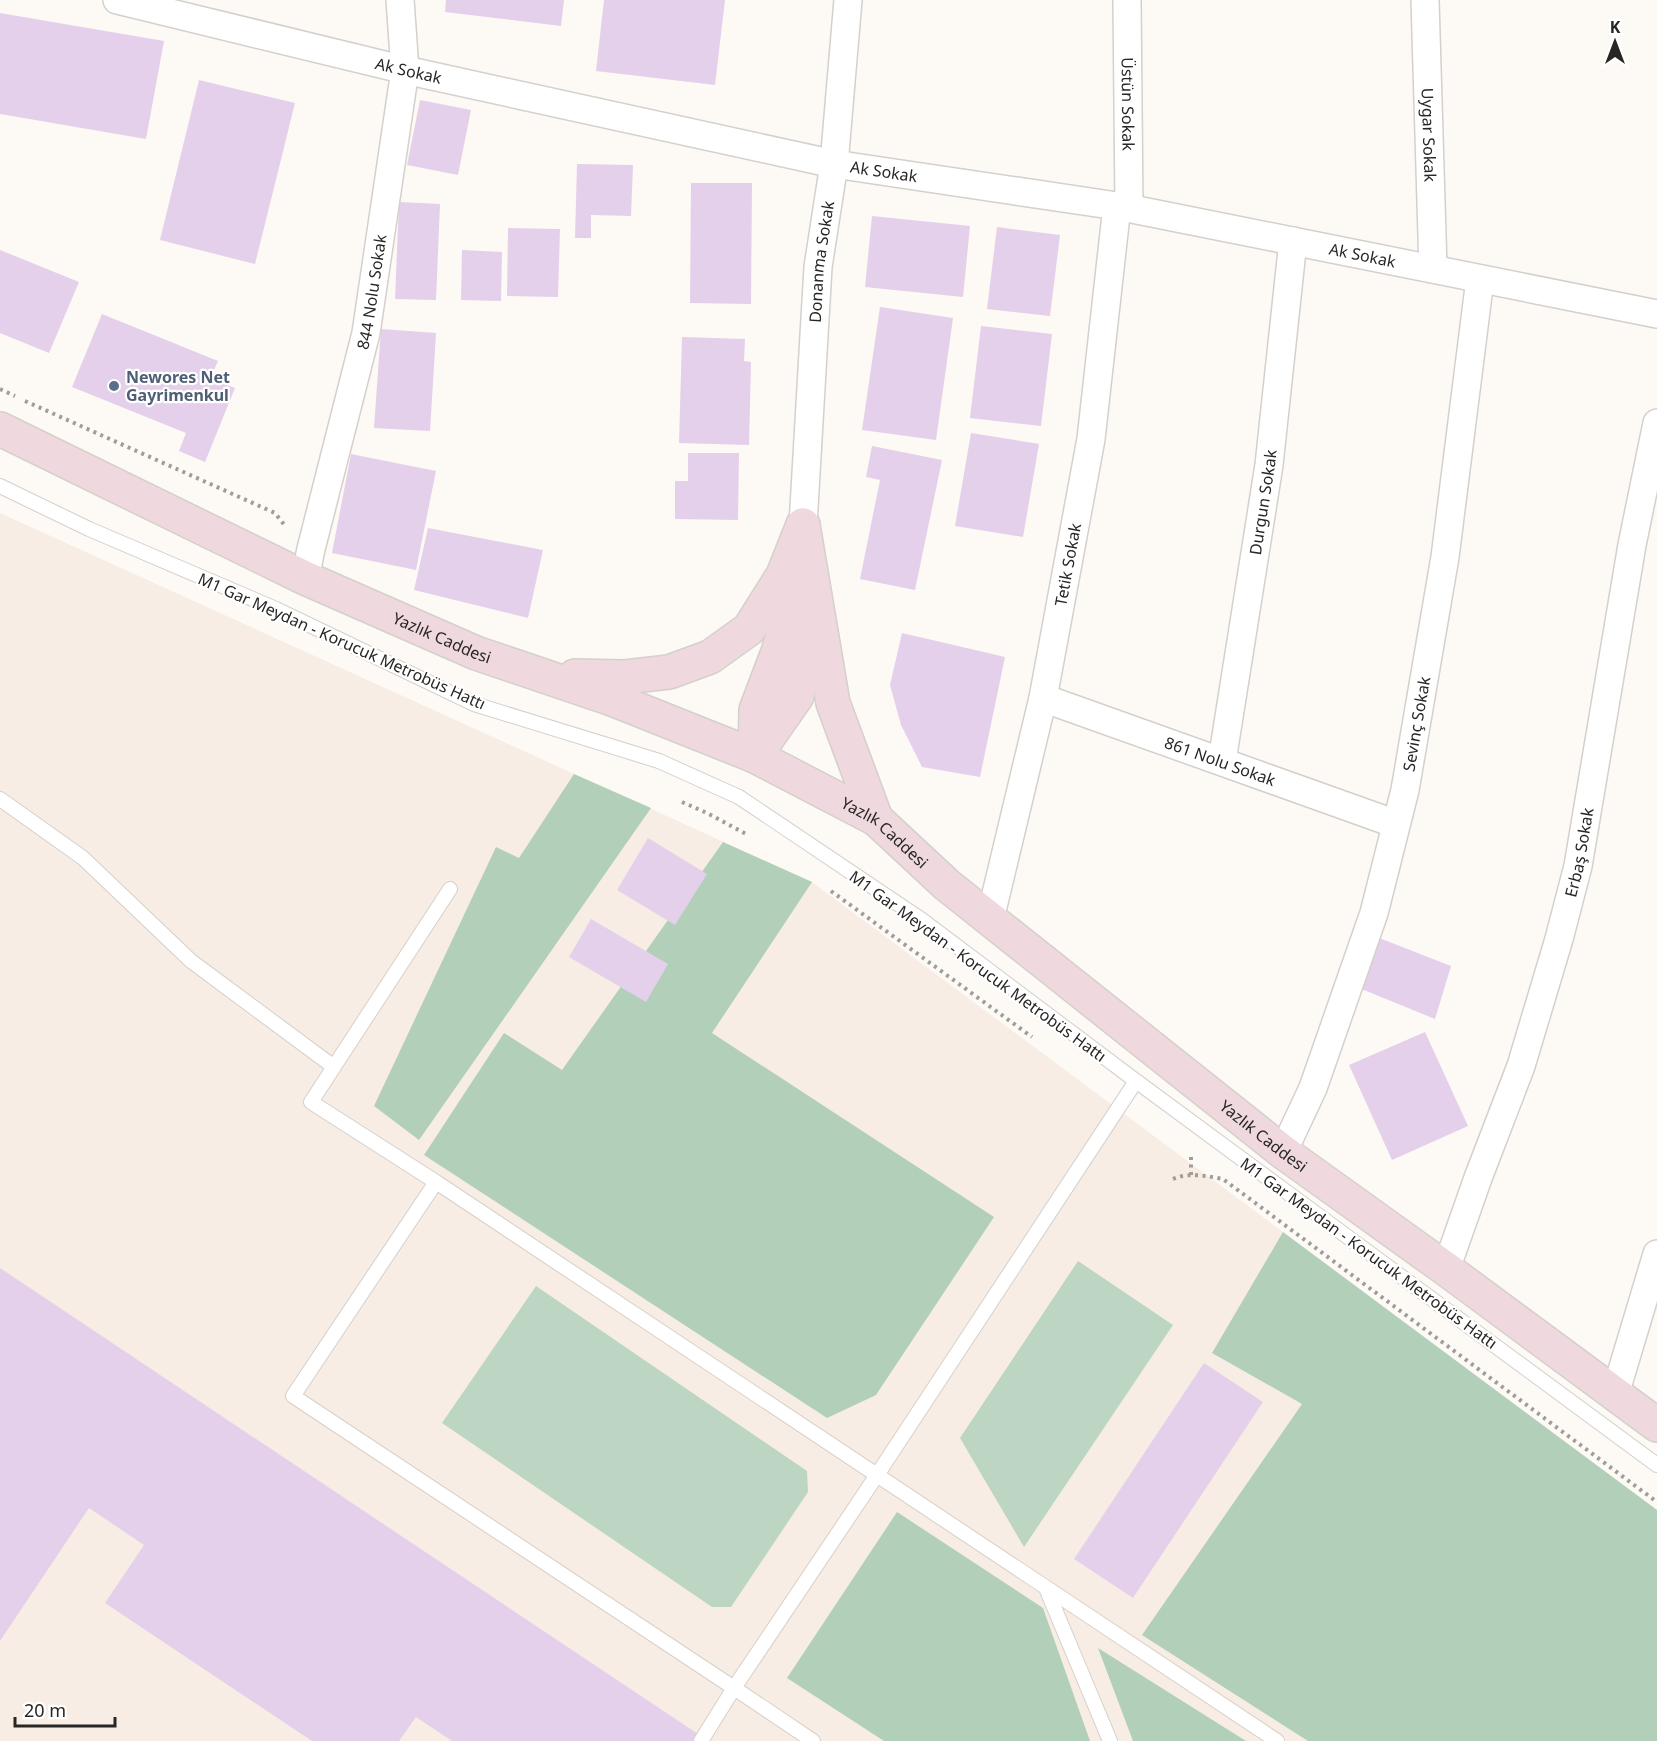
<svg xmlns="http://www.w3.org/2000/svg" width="1657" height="1741" viewBox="0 0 1657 1741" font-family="'Noto Sans',sans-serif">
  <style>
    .built { fill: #f7ede4 }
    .green { fill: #bcd6c3 }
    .forest { fill: #b2cfba }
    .building { fill: #e4d0ea }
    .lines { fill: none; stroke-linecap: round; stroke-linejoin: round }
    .lane-casing { stroke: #d4d0cc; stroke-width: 16 }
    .street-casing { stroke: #d4d0cc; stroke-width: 30 }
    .secondary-casing { stroke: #d4d0cc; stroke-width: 36 }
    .path { stroke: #9f9d9a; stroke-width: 4; stroke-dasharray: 3 4.5; stroke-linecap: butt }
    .lane { stroke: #fff; stroke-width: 14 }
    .street { stroke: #fff; stroke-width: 27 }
    .secondary { stroke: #efd8de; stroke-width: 33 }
    .service-dot { fill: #5c6f8a; stroke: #fff; stroke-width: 2 }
    .labels { text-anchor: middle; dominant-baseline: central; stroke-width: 4.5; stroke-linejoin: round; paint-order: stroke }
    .street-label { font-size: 16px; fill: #272624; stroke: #fff }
    .service-label { font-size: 16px; font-weight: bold; fill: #4e5e75; stroke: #fff; text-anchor: start }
  </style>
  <rect width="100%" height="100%" fill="#fdf9f5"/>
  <path class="built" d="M0 513 812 882 1657 1510V1741H0Z"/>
  <path class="green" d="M1078 1261 1173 1325 1024 1547 960 1438Z
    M536 1286 807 1471 808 1492 731 1607H712L442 1423Z"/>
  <path class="forest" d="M574 774 651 808 419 1140 374 1106 496 847 519 858Z
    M723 842 812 882 712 1033 994 1217 876 1395 827 1418 424 1155 504 1033 562 1070Z
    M1283 1232 1657 1510V1741H1308L1142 1635 1302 1404 1212 1353Z
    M897 1512 1043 1608 1090 1741H884L787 1678Z
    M1098 1648 1246 1741H1133Z"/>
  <path class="building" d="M446 0H564L561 26 445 12Z
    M604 0H725L715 85 596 71Z
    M0 13 164 41 146 139 0 114Z
    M199 80 295 103 255 264 160 240Z
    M420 100 471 110 458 175 407 165Z
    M577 164 633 165 631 216 591 215V238H575Z
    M691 183H752L751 304 690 303Z
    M399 202 440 204 436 300 395 299Z
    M872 216 970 226 963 297 865 287Z
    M997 227 1060 235 1050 316 987 309Z
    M508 228 560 229 558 297 507 296Z
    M0 250 79 282 49 353 0 333Z
    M462 250 502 252 501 301 461 300Z
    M880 307 953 318 936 440 862 430Z
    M102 314 218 361 210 379 235 388 205 462 179 451 186 433 72 387Z
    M981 326 1052 334 1041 426 970 418Z
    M381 329 436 333 430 431 374 428Z
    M682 337 745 339 744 361 751 362 749 445 679 443Z
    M971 433 1039 444 1023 537 955 526Z
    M872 446 942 460 915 590 860 579 880 480 866 477Z
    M688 453H739L738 520 675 519V481H688Z
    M351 454 436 471 416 570 332 553Z
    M428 528 543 550 528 618 414 590Z
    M902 633 1005 657 980 777 922 767 901 725 890 685Z
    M648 838 707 874 675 925 617 890Z
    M591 919 668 964 646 1002 569 957Z
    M1374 936 1451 966 1435 1019 1359 988Z
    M1425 1032 1468 1126 1392 1160 1349 1065Z
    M0 1268 698 1734 693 1741H452L416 1717 399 1741H312L105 1603 144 1545 89 1508 0 1641Z
    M1204 1363 1263 1402 1133 1598 1074 1559Z"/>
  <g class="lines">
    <g class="lane-casing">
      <path id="lane" d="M0 486 89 529 276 609 474 704 659 761 739 797 922 920 1136 1081 1657 1465
        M0 799 83 858 191 961 334 1067
        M436 1182 311 1102 450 889
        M1046 1588 1110 1741
        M701 1741 734 1688 293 1396 436 1182 1277 1741
        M813 1741 734 1688 877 1475 1136 1081"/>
    </g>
    <g class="street-casing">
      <g id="street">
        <path id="s1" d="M117 0 405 70 834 164 1117 206 1657 314"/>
        <path id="s2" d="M1127 0 1129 208"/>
        <path id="s3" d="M1425 0 1433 269"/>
        <path id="s4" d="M803 525 818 267 834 164 848 0"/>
        <path id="s5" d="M305 578 311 549 366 333 405 70 400 0"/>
        <path id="s6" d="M1043 698 1396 824"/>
        <path id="s7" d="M1222 761 1269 465 1293 241"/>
        <path id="s8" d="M990 919 1043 698 1091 439 1117 206"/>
        <path id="s9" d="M1283 1152 1313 1088 1374 913 1405 790 1445 557 1480 279"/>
        <path id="s10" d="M1446 1269 1478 1178 1521 1066 1559 939 1578 866 1632 545 1657 423"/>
        <path d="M1615 1394 1657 1254"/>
      </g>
    </g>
    <g class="secondary-casing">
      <g id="secondary">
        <path id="s11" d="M0 429 305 578 476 653 612 699 755 756 876 819 947 885 1283 1152 1446 1269 1657 1425"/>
        <path d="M803 525 833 703 876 819"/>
        <path d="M575 676 625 677 669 672 710 657 749 629 783 575 803 525"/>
        <path d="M755 756 797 696 809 630V619"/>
        <path d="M755 756 756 710 778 652 798 582"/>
      </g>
    </g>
    <path class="path" d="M0 389 15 396
      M25 401 275 513 286 527
      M682 802 707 813 748 835
      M831 891 1032 1037
      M1191 1157V1175
      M1173 1179C1189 1172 1207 1176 1223 1179L1657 1502"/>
    <use href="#lane" class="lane"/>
    <use href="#street" class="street"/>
    <use href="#secondary" class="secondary"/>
  </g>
  <circle class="service-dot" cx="114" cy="386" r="6"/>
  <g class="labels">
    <g class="street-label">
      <text stroke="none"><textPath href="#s1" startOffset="300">Ak Sokak</textPath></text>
      <text stroke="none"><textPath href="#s2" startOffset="104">Üstün Sokak</textPath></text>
      <text stroke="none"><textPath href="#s3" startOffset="135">Uygar Sokak</textPath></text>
      <text stroke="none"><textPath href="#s1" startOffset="786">Ak Sokak</textPath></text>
      <text stroke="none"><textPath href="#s1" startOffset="1272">Ak Sokak</textPath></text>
      <text stroke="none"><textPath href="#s4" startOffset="264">Donanma Sokak</textPath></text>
      <text stroke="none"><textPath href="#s5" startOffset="294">844 Nolu Sokak</textPath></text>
      <text stroke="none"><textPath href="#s7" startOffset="262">Durgun Sokak</textPath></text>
      <text stroke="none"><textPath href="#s8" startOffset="363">Tetik Sokak</textPath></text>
      <text stroke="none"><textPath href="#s11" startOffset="489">Yazlık Caddesi</textPath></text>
      <text transform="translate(342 641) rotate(24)">M1 Gar Meydan - Korucuk Metrobüs Hattı</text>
      <text stroke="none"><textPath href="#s9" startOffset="450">Sevinç Sokak</textPath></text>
      <text stroke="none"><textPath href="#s6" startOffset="188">861 Nolu Sokak</textPath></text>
      <text stroke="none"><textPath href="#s11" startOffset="975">Yazlık Caddesi</textPath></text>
      <text stroke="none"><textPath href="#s10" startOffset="438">Erbaş Sokak</textPath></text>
      <text transform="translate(978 966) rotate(36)">M1 Gar Meydan - Korucuk Metrobüs Hattı</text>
      <text stroke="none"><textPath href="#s11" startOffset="1461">Yazlık Caddesi</textPath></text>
      <text transform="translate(1369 1253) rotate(36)">M1 Gar Meydan - Korucuk Metrobüs Hattı</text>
    </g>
    <g class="service-label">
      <text x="126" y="377">Newores Net<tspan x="126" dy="18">Gayrimenkul</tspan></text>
    </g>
  </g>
  <g transform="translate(1615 42)" stroke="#ffffff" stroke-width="4.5" paint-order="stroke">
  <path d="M0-4.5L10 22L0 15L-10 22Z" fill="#272624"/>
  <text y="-9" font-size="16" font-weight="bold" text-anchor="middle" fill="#272624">K</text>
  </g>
  <path d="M15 1717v9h100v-9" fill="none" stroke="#272624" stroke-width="3"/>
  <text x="24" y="1717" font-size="18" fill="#272624" stroke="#ffffff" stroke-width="4.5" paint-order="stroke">20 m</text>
</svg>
